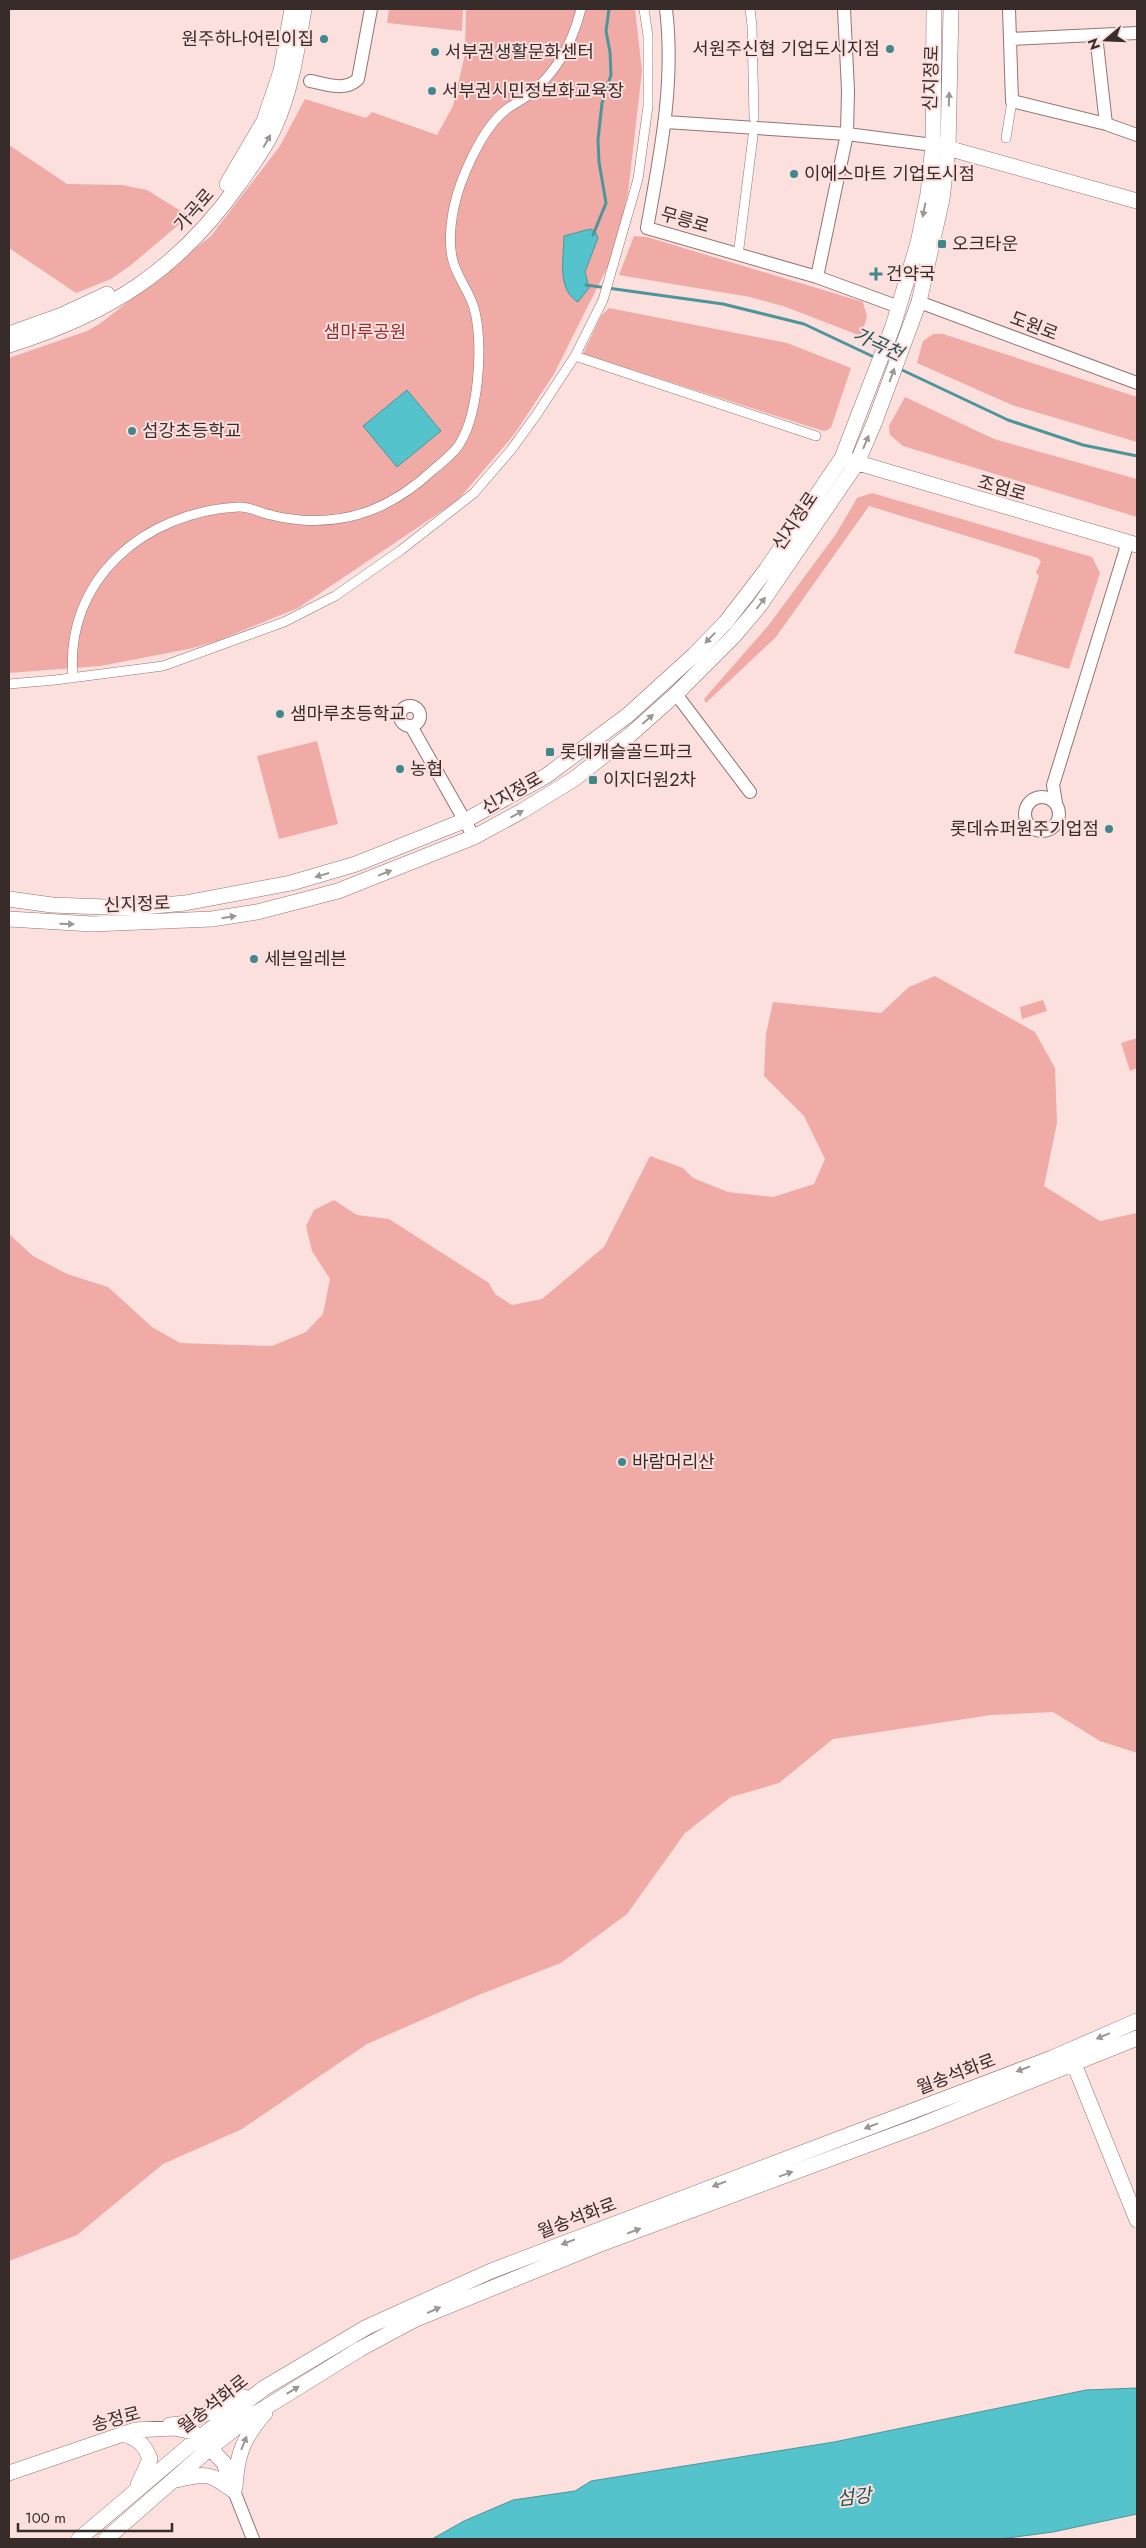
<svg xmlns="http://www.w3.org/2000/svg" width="1146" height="2548" viewBox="0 0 1146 2548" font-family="Jost,'Noto Sans KR',sans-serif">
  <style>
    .green { fill: #f0aba7 }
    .water { fill: #54c3cb; stroke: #4c969b }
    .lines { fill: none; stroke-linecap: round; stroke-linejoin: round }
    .stream { stroke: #4c969b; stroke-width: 3 }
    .pedestrian-casing { stroke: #937573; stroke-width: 10 }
    .minor-casing { stroke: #937573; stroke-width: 14 }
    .tertiary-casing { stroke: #937573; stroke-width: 16 }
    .pedestrian { stroke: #fff; stroke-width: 9 }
    .minor { stroke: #fff; stroke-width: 12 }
    .tertiary { stroke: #fff; stroke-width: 15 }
    .oneway { fill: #9c9695 }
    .poi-dot { fill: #40888d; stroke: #fbe0de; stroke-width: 2 }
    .labels { text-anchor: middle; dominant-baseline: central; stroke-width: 4; stroke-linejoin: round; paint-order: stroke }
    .poi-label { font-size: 18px; fill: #382c2b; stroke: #fbe0de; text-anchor: start }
    .street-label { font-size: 18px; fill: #382c2b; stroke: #fbe0de }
    .park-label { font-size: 18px; fill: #923133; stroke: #fbe0de }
    .water-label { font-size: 19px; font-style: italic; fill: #245558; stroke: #fbe0de }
  </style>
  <rect width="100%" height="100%" fill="#fbe0de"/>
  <path class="green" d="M389 9H463L462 31 387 23Z
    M466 9H635L642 71 628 193 615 252 554 374 513 436 457 501 298 608 217 641 189 649 100 666 9 673V358L87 331 101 323 211 236 280 146 305 99 366 118 372 112 437 135 453 106 465 54Z
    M9 145 67 184 122 185 147 190 189 216 131 265 111 279 76 293 9 248Z
    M634 236 647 237 863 302 867 317 861 336 786 307 750 297 619 275Z
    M609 308 787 343 851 368 831 428 825 431 820 430 583 354 601 316Z
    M933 334H943L1137 397V442L1012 405 917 363 923 341Z
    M905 397 994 439 1137 479V517L903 446 890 435 889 426Z
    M872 493 1092 557 1100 573 1069 669 1014 653 1039 576 1036 572 1041 562 1038 558 869 506 776 637 706 703 704 699 768 626 836 534 857 498Z
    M317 741 338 824 279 839 257 756Z
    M935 976 1035 1032 1055 1068 1057 1123 1044 1186 1100 1221 1137 1213V1753L1100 1741 1053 1712 991 1715 833 1739 779 1783 731 1797 685 1833 627 1914 561 1963 481 1994 367 2044 242 2129 163 2164 77 2235 9 2261V1234L33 1256 67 1274 108 1287 152 1327 180 1343 272 1346 306 1332 323 1314 330 1279 312 1251 306 1226 314 1210 334 1200 357 1215 389 1219 489 1283 495 1294 512 1305 542 1299 604 1247 650 1156 683 1168 693 1178 728 1192 773 1197 814 1184 825 1159 804 1116 764 1076 766 1034 773 1002 881 1013 909 987Z
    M1043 1000 1047 1011 1022 1019 1020 1007Z
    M1137 1038V1068L1130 1071 1121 1043Z"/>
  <path class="water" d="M590 229 595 231 598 238 585 272 589 288 578 302C556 289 564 257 564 236Z
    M407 390 441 431 397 467 363 426Z
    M1137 2388V2514L1053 2532 1000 2539H432L464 2521 513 2500 575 2491 591 2481 834 2442 1086 2390Z"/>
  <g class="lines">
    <path class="stream" d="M593 235 606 203 599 162 598 140 602 103 611 75 610 52 606 31 609 9
      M586 285 723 304 804 324 876 358
      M900 369 1008 420 1083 445 1137 456"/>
    <g class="pedestrian-casing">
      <path id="pedestrian" d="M750 9 752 26 754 118
        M1006 138 1012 101
        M739 248 753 136
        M575 356 816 436
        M73 678C64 579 145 512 238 507 249 506 260 513 271 515 281 518 292 519 301 520 354 524 395 505 433 470 441 463 449 457 456 449 479 420 484 343 474 308 469 290 455 275 452 257 449 242 451 222 454 207 460 179 480 134 501 114 509 106 521 101 530 94 557 72 573 41 581 9
        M9 684 55 680 163 666 284 622 335 596 358 580 401 550 474 493 511 450 537 414 575 356 603 300 638 179 648 106V36L644 9"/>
    </g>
    <g class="minor-casing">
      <path id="minor" d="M666 9C675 83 660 156 647 228L817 277 899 307
        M1009 9 1012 101 1106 124 1137 135
        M1096 35 1106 124
        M1010 39 1137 33
        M310 81C327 84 345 92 358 79L371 9
        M666 122 847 134 933 145
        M817 277 847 134 848 90 844 9
        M919 302 1137 383
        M676 694 750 792
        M400 716a10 10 0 1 1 20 0a10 10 0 1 1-20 0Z
        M411 726 474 837
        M1025 814a17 17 0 1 1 34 0a17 17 0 1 1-34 0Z
        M1056 803 1053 785 1128 542
        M234 2491 253 2539"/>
    </g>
    <g class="tertiary-casing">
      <path id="tertiary" d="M940 146 1137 201
        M227 184 264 121 281 71 292 9
        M9 334 62 315 107 294
        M9 345C109 314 178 270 239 184 252 165 266 147 275 126 292 88 297 49 304 9
        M848 460 1137 545
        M9 899 52 905 132 908 185 903 291 883 356 864 466 820 546 776 628 715 694 655 726 622 766 570 842 458 893 326 918 243 928 194 933 145 934 9
        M9 919 92 924 212 919 257 912 338 891 474 837 522 811 574 779 630 735 676 694 734 636 760 605 857 463 875 421 919 302 942 199 948 148 951 9
        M1070 2054 1137 2220
        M170 2425 181 2424 244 2397
        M123 2434C139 2439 144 2444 150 2459L138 2485
        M9 2473 135 2430 174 2428 193 2432 210 2448 224 2463 234 2491
        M176 2480C207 2473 208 2472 234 2491
        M235 2487C237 2454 243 2438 265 2413
        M79 2539 189 2446 264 2388 367 2327 491 2271 1052 2058 1137 2021
        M106 2539 210 2448 247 2419 360 2349 416 2319 598 2245 921 2125 1137 2038"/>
    </g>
    <use href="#pedestrian" class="pedestrian"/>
    <use href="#minor" class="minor"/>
    <use href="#tertiary" class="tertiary"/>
  </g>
  <defs><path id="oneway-solid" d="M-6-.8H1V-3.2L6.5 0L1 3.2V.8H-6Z" transform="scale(1.25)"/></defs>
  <g class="oneway">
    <use href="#oneway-solid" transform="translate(949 99) rotate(-88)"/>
    <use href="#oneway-solid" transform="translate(267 141) rotate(-61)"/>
    <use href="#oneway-solid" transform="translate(924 210) rotate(101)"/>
    <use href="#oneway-solid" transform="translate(892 375) rotate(-70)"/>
    <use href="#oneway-solid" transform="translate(866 442) rotate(-67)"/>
    <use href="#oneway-solid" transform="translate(761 603) rotate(-53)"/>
    <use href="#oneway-solid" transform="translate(710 638) rotate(134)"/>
    <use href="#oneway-solid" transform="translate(648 719) rotate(-41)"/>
    <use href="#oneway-solid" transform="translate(517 814) rotate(-29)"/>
    <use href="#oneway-solid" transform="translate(385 873) rotate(-21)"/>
    <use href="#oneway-solid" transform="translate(322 875) rotate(164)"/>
    <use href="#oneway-solid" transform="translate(229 917) rotate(-9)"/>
    <use href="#oneway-solid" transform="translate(67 924) rotate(1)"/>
    <use href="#oneway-solid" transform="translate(1103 2036) rotate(157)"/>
    <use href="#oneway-solid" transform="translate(1023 2069) rotate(159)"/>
    <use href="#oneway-solid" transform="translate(871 2126) rotate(159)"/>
    <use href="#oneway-solid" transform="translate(786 2174) rotate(-20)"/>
    <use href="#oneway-solid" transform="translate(719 2184) rotate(159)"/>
    <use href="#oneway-solid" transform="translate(634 2231) rotate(-21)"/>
    <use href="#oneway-solid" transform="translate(568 2242) rotate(159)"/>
    <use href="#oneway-solid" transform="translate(434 2310) rotate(-24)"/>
    <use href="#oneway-solid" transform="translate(293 2390) rotate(-31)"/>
    <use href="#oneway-solid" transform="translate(244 2443) rotate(-68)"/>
  </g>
  <g class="poi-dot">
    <circle cx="324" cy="39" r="5"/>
    <circle cx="890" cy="49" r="5"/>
    <circle cx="435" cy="52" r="5"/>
    <circle cx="432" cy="91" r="5"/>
    <circle cx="794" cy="174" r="5"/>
    <rect x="937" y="239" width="10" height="10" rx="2.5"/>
    <path d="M873.5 266.5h5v5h5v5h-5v5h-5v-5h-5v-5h5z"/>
    <circle cx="132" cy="431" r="5"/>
    <circle cx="280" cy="714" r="5"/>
    <rect x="545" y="747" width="10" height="10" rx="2.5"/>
    <circle cx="400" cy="769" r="5"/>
    <rect x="588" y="775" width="10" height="10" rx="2.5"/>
    <circle cx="1109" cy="829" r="5"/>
    <circle cx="254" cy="959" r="5"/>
    <circle cx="622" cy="1462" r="5"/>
  </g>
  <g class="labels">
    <g class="poi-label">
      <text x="314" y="39" text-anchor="end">원주하나어린이집</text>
      <text x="880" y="49" text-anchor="end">서원주신협 기업도시지점</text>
      <text x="445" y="52">서부권생활문화센터</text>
      <text x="442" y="91">서부권시민정보화교육장</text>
      <text x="804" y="174">이에스마트 기업도시점</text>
      <text x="952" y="244">오크타운</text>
      <text x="886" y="274">건약국</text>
      <text x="142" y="431">섬강초등학교</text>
      <text x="290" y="714">샘마루초등학교</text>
      <text x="560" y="752">롯데캐슬골드파크</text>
      <text x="410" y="769">농협</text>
      <text x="603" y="780">이지더원2차</text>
      <text x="1099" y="829" text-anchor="end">롯데슈퍼원주기업점</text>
      <text x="264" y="959">세븐일레븐</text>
      <text x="632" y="1462">바람머리산</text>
    </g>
    <g class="street-label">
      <text transform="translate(931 78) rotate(-88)">신지정로</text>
      <text transform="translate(194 210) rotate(-49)">가곡로</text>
      <text transform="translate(685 220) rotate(16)">무릉로</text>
      <text transform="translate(1034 326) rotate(21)">도원로</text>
      <text transform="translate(1002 488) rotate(16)">조엄로</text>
      <text transform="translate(795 521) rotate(-56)">신지정로</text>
      <text transform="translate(512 793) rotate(-30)">신지정로</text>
      <text transform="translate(137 904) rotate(-2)">신지정로</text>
      <text transform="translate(956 2074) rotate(-21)">월송석화로</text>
      <text transform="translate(577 2218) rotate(-21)">월송석화로</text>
      <text transform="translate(213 2404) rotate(-38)">월송석화로</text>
      <text transform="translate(116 2419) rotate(-15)">송정로</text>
    </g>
    <g class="park-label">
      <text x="365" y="332">샘마루공원</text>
    </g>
    <g class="water-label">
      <text transform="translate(878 344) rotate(25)">가곡천</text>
      <text transform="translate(854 2497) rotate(-7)">섬강</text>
    </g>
  </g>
  <rect width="1146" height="2548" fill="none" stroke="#382c2b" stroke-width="20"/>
  <g transform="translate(1106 40) rotate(251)" stroke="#fbe0de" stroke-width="4" paint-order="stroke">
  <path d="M0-4L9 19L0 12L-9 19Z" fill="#382c2b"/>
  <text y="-8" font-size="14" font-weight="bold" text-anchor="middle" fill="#382c2b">N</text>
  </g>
  <path d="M18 2523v8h154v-8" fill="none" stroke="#382c2b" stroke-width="2.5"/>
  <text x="25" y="2523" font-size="15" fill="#382c2b" stroke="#fbe0de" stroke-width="4" paint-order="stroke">100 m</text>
</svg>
